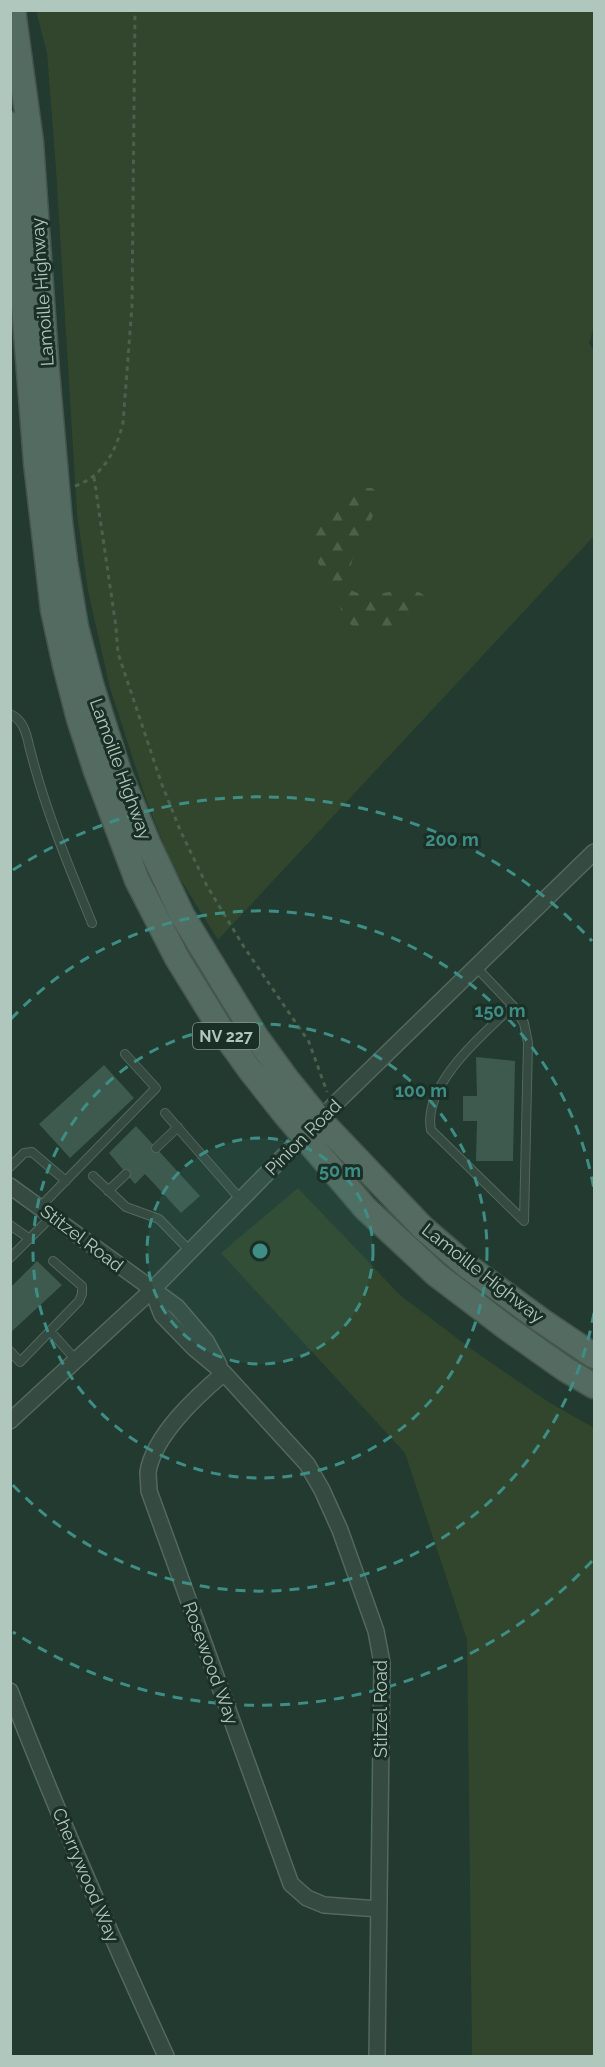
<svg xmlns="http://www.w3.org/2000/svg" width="605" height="2067" viewBox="0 0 605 2067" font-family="Raleway,sans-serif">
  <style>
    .grass { fill: #31462d }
    .forest { fill: url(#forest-firs) }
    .building { fill: #3e5a4e }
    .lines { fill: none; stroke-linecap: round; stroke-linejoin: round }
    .lane-casing { stroke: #53685f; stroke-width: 10 }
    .street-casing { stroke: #53685f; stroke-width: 18 }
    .primary-casing { stroke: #42574d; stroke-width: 27 }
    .path { stroke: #4a624c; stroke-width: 3; stroke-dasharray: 4.5 4.5; stroke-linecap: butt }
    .lane { stroke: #354b41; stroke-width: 8 }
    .street { stroke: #354b41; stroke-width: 15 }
    .primary { stroke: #536b60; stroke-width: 24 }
    .ring { fill: none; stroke: #3f8e86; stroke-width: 3; stroke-dasharray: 10 8 }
    .labels { text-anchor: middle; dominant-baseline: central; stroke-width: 6; stroke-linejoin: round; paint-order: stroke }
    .shield { fill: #1b2f26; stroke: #839990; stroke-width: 1.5 }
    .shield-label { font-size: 16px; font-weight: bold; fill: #b0c7bd }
    .street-label { font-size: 18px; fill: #b0c7bd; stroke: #1b2f26 }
    .centre { fill: #3f8e86; stroke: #1b2f26; stroke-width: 3 }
    .ring-label { font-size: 18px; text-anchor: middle; font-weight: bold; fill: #3f8e86; stroke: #1b2f26; stroke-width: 6; stroke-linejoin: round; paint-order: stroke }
  </style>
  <defs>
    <pattern id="forest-firs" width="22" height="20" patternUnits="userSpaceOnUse" patternTransform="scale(1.5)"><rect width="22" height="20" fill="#31462d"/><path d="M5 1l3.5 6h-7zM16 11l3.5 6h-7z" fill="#4c5f4a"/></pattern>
  </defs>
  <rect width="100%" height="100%" fill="#223a2f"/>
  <path class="grass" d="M36 11H594V326L589 343 594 351V536L218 940 172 866 146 799 110 688 88 591 77 514 56 170 47 53Z
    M298 1188 400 1295 474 1351 547 1401 594 1428V2056H472L467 1640 405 1453 221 1253Z"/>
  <path class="forest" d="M363 488H372L378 493C376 531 343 549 351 590 374 604 408 578 427 598L424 611 401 623 386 627 353 626 344 620 335 588 315 558 308 539C318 514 338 497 363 488Z"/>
  <path class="building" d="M476 1057 515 1061 513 1161H476L477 1121H463V1096H477Z
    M104 1065 134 1098 70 1158 39 1124Z
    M136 1126 200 1196 181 1213 145 1174 135 1184 109 1153Z
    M37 1261 62 1285 10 1333V1288Z"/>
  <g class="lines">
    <g class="lane-casing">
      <path id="lane" d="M10 714C26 721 27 739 31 753 46 812 69 867 92 923
        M476 967 513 1006 524 1023 528 1043 524 1221 431 1130C422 1085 483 1034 513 1006
        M165 1113 241 1200
        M156 1148 178 1127
        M10 1167 24 1153 32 1152 66 1181
        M93 1176 126 1207 159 1219 190 1251
        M108 1191 126 1174
        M40 1207 156 1088 125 1054
        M10 1225 30 1239
        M10 1258 53 1215
        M50 1331 76 1360
        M10 1351 20 1362 79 1301 82 1294V1286L53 1261"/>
    </g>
    <g class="street-casing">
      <path id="street" d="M10 1186 177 1307 206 1341 219 1365
        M152 1290 162 1315 194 1348 224 1373 307 1464 322 1490 340 1530 376 1631 382 1663 377 2056
        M224 1373C197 1396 154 1435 148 1472 148 1478 149 1485 149 1491L291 1884 307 1898 324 1905 379 1909
        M10 1421 152 1290 335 1104 594 852
        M10 1691C58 1815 111 1936 166 2056"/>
    </g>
    <g class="primary-casing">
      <path id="primary" d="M13 10 31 142 47 372 60 522 65 562 76 627 91 684 120 775 148 843 182 915 230 994 257 1038 286 1078 320 1120 423 1228 467 1266 542 1321 594 1356
        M10 124 36 463 53 610 65 665 79 719 96 771 137 880 177 958 222 1031 250 1070 284 1113 365 1208 437 1275 507 1328 565 1369 594 1386"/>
    </g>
    <path class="path" d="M94 477 116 627 118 653 161 782 180 830 207 886 244 947 309 1042 327 1092
      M75 486C104 476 116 450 123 423L132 306 135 10"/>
    <use href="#lane" class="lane"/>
    <use href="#street" class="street"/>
    <use href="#primary" class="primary"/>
  </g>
  <circle cx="260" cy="1251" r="113" fill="#3f8e86" fill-opacity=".12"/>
  <g class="ring">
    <circle cx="260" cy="1251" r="113"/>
    <circle cx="260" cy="1251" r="227"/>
    <path d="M594 1313A340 340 0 0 1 11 1483M11 1019A340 340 0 0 1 594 1189"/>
    <path d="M592 1561A454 454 0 0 1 13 1632M13 870A454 454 0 0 1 592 941"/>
  </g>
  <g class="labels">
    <rect class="shield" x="193" y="1023" width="66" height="26" rx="4.5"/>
    <g class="shield-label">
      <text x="226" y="1036">NV 227</text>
    </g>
    <g class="street-label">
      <text transform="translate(42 292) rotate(-94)">Lamoille Highway</text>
      <text transform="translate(121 769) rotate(70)">Lamoille Highway</text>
      <text transform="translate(303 1137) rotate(-45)">Pinion Road</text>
      <text transform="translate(82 1238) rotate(37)">Stitzel Road</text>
      <text transform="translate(483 1273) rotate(38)">Lamoille Highway</text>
      <text transform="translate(211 1663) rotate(70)">Rosewood Way</text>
      <text transform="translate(380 1709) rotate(-90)">Stitzel Road</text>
      <text transform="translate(86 1875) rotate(67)">Cherrywood Way</text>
    </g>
  </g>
  <circle cx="260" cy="1251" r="9" class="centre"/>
  <g class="ring-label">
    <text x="452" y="846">200 m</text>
    <text x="500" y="1017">150 m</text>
    <text x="421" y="1097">100 m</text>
    <text x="340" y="1177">50 m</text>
  </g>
  <rect width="605" height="2067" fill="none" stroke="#b0c7bd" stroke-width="24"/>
</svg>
